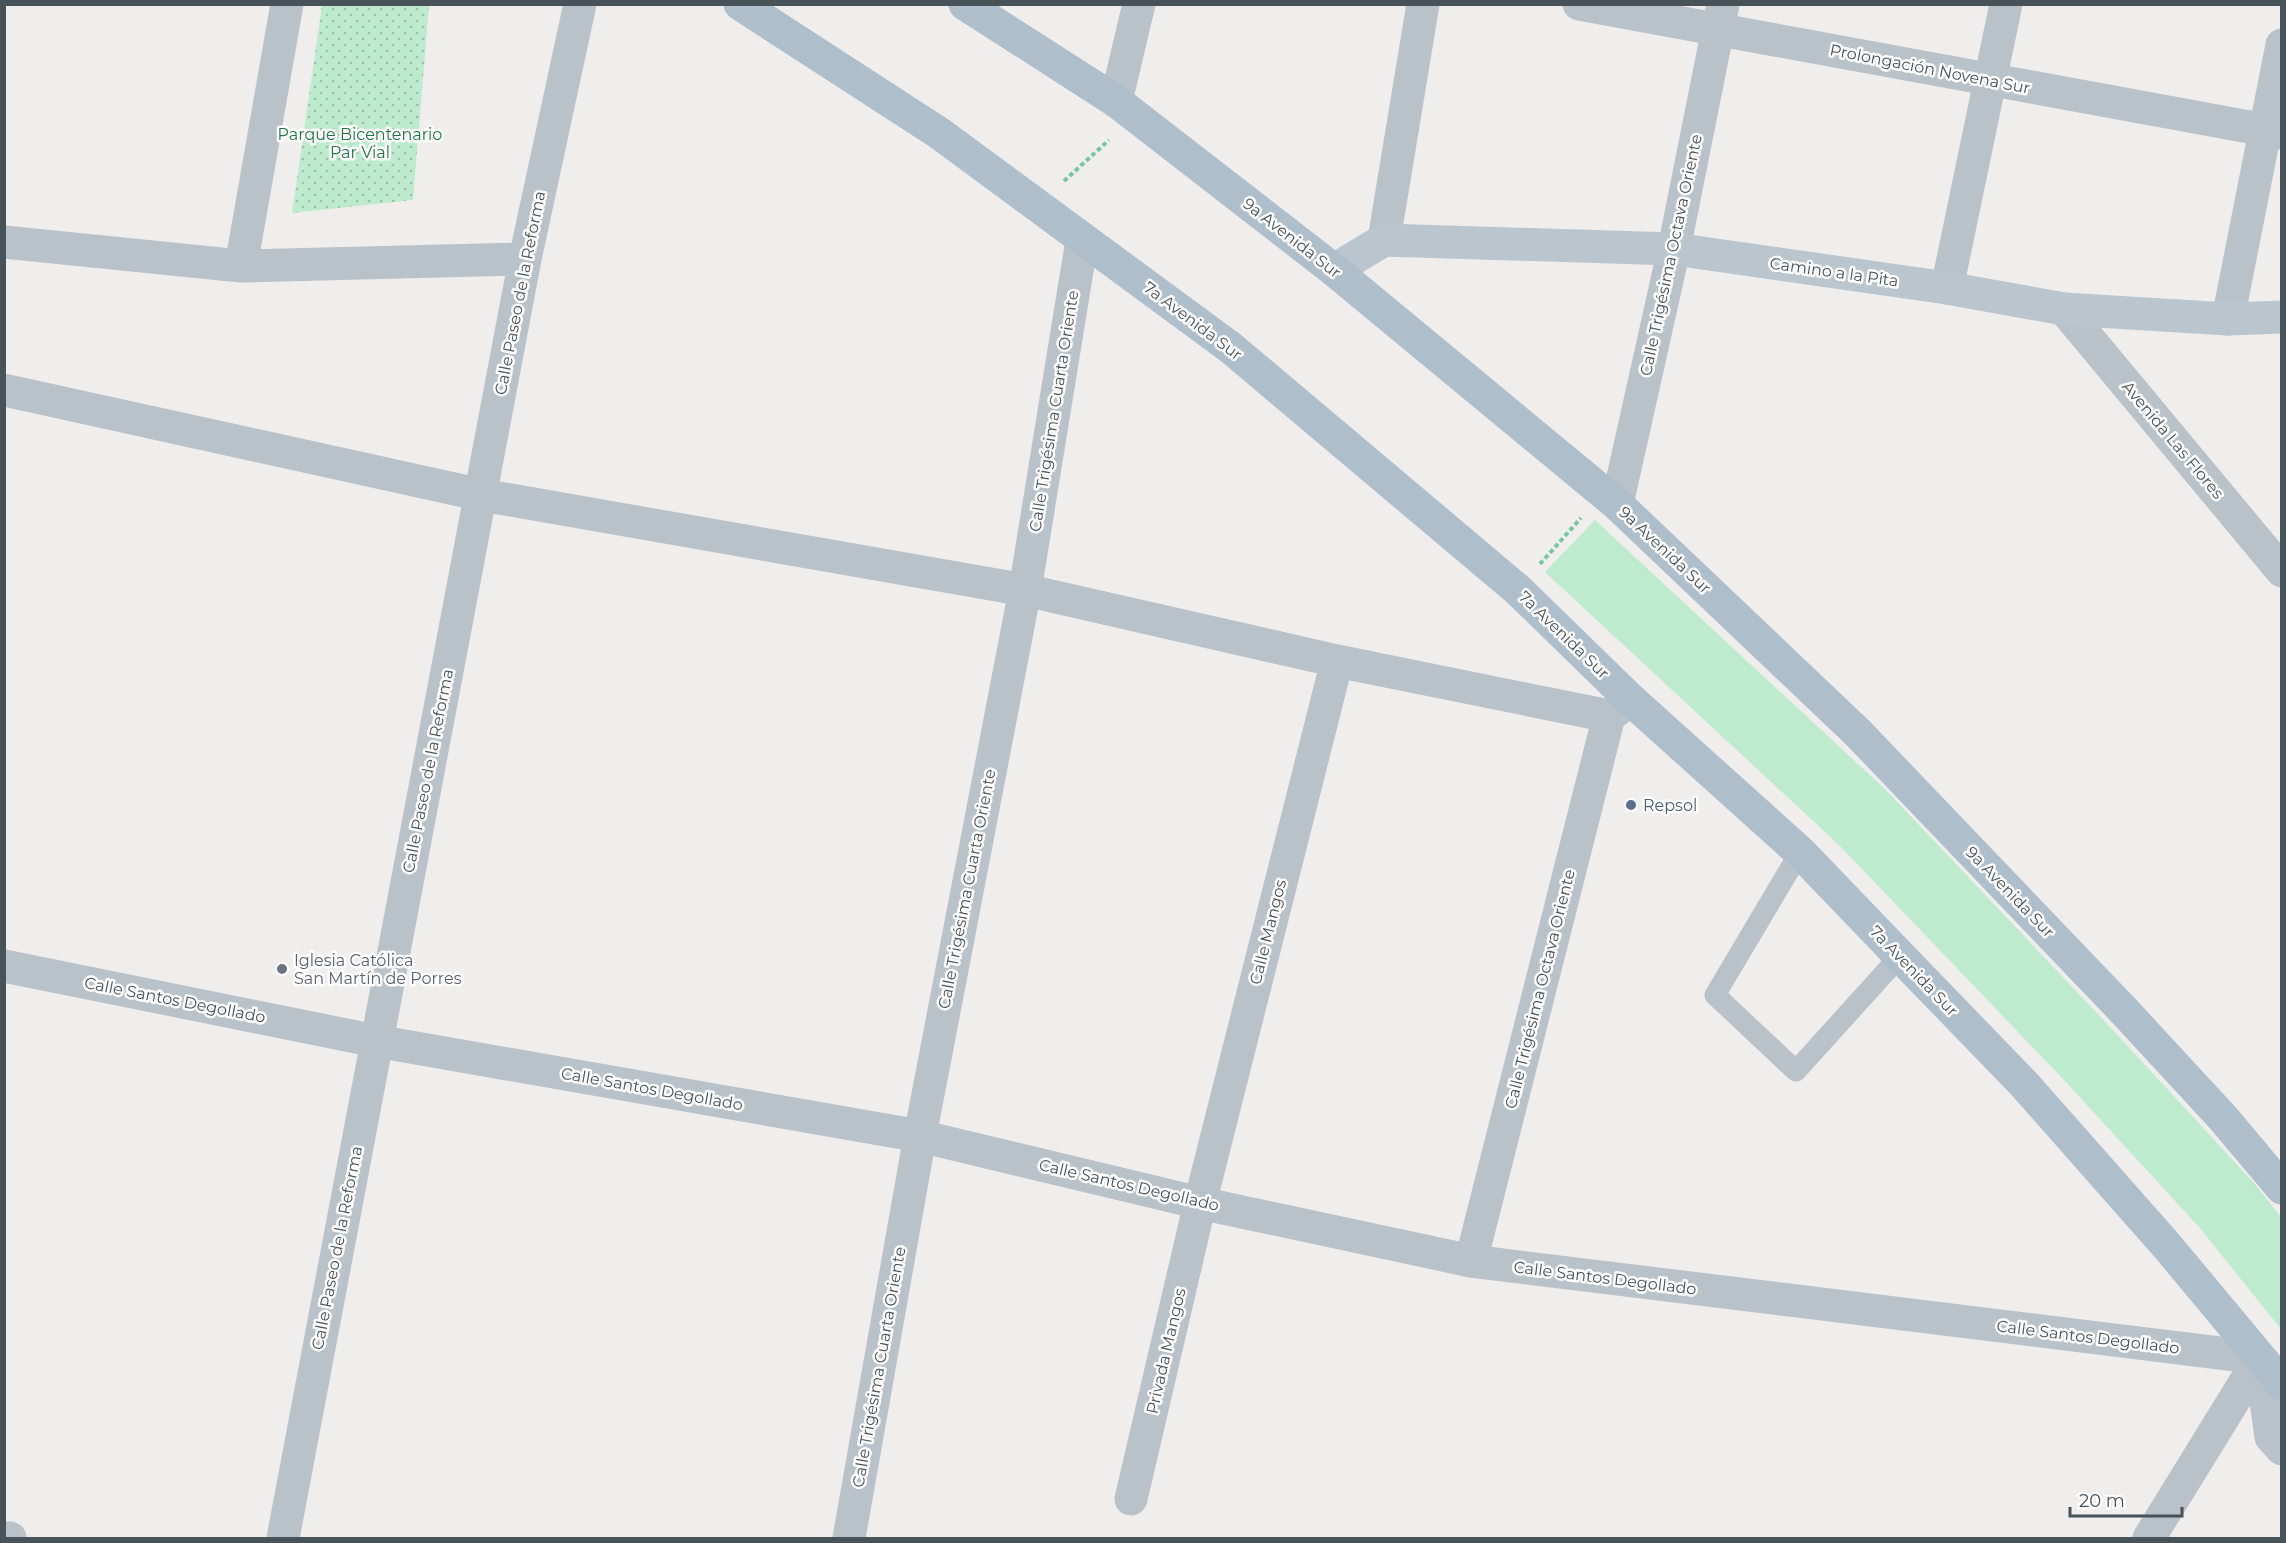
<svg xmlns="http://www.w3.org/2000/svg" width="2286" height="1543" viewBox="0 0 2286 1543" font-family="Montserrat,sans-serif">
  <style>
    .grass { fill: #beebcd }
    .park { fill: url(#park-dots) }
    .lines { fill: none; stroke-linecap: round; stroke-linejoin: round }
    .path { stroke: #78c79c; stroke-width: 4; stroke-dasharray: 4.5 3; stroke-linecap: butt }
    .lane { stroke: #bac2c9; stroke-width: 21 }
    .street { stroke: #bac2c9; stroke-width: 33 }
    .secondary { stroke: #bac5ce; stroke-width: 33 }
    .primary { stroke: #afbecb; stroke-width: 33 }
    .service-dot { fill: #5c6f8a; stroke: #fff; stroke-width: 2 }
    .worship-dot { fill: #6b7280; stroke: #fff; stroke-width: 2 }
    .labels { text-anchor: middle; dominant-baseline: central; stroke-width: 5; stroke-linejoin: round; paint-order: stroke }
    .street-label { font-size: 16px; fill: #475259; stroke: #fff }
    .park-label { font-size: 16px; fill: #1d7644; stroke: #fff }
    .service-label { font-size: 16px; fill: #4e5e75; stroke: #fff; text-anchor: start }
    .worship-label { font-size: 16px; fill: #5b616d; stroke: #fff; text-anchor: start }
  </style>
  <defs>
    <pattern id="park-dots" width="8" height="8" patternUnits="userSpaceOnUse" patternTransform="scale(1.5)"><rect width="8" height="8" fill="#beebcd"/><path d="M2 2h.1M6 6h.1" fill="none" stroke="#9cc1a9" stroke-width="1.8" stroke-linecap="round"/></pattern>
  </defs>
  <rect width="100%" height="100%" fill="#f0eded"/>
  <path class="grass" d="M1595 520 1886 790 2111 1028 2254 1183 2281 1217V1329L2199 1227 2064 1080 1839 845 1545 572Z"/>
  <path class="park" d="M322 5H429L413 200 292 213Z"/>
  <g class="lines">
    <path class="path" d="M1064 181 1109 140
      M1540 564 1581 518"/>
    <path class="lane" d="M1800 852 1715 995 1796 1071 1900 956"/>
    <path class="street" d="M1579 4 2282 133
      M1116 101 1139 4
      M1384 240 1423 4
      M4 242 241 266 525 259
      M241 266 287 4
      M1947 288 2006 4
      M2064 309 2282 571
      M2228 319 2282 45
      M4 390 482 495 1025 590 1337 661 1609 716 1631 700
      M1617 504 1674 249 1723 4
      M4 966 376 1041 920 1136 1200 1203 1471 1261 2260 1358
      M1471 1261 1609 716
      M2260 1358 2271 1437 2282 1449
      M1131 1499 1200 1203 1337 661
      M4 1538H10
      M283 1538 525 259 580 4
      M849 1538 920 1136 1025 590 1082 240
      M2149 1538 2260 1358"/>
    <path class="secondary" d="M1334 270 1384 240 1674 249 1947 288 2064 309 2228 319 2282 317"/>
    <path class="primary" d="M740 4 939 133 1231 348 1518 590 1631 700 1800 852 1900 956 2023 1083 2167 1246 2282 1384
      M965 4 1116 101 1334 270 1617 504 1858 733 2126 1013 2223 1118 2282 1188"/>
  </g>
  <circle class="service-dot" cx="1631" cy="805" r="6"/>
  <circle class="worship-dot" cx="282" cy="969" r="6"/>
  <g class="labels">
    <g class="street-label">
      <text transform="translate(1930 69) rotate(11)">Prolongación Novena Sur</text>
      <text transform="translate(1292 238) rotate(38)">9a Avenida Sur</text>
      <text transform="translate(1671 255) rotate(-78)">Calle Trigésima Octava Oriente</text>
      <text transform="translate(1834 272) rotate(8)">Camino a la Pita</text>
      <text transform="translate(520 293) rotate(-79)">Calle Paseo de la Reforma</text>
      <text transform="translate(1193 321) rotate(37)">7a Avenida Sur</text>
      <text transform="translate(1054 411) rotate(-81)">Calle Trigésima Cuarta Oriente</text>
      <text transform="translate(2173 440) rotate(50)">Avenida Las Flores</text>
      <text transform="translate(1665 550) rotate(43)">9a Avenida Sur</text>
      <text transform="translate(1564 635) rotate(44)">7a Avenida Sur</text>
      <text transform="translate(428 771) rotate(-79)">Calle Paseo de la Reforma</text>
      <text transform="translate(967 889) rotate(-79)">Calle Trigésima Cuarta Oriente</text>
      <text transform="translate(2010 892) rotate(46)">9a Avenida Sur</text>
      <text transform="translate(1268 932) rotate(-76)">Calle Mangos</text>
      <text transform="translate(1914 971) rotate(46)">7a Avenida Sur</text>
      <text transform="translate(1540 989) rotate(-76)">Calle Trigésima Octava Oriente</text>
      <text transform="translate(175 1000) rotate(11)">Calle Santos Degollado</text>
      <text transform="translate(652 1089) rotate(10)">Calle Santos Degollado</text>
      <text transform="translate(1129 1185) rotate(13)">Calle Santos Degollado</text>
      <text transform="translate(337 1248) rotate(-79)">Calle Paseo de la Reforma</text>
      <text transform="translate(1605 1278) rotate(7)">Calle Santos Degollado</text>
      <text transform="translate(2088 1337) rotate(7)">Calle Santos Degollado</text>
      <text transform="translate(1166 1351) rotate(-77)">Privada Mangos</text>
      <text transform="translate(879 1367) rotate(-80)">Calle Trigésima Cuarta Oriente</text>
    </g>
    <g class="park-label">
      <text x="360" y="134">Parque Bicentenario<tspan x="360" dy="18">Par Vial</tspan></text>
    </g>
    <g class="service-label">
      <text x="1643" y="805">Repsol</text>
    </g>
    <g class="worship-label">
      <text x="294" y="960">Iglesia Católica<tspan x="294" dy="18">San Martín de Porres</tspan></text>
    </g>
  </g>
  <rect width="2286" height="1543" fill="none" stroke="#475259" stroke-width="12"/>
  <path d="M2070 1507v9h112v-9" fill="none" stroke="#475259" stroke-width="3"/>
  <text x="2079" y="1507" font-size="18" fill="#475259" stroke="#ffffff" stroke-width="4.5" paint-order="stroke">20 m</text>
</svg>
